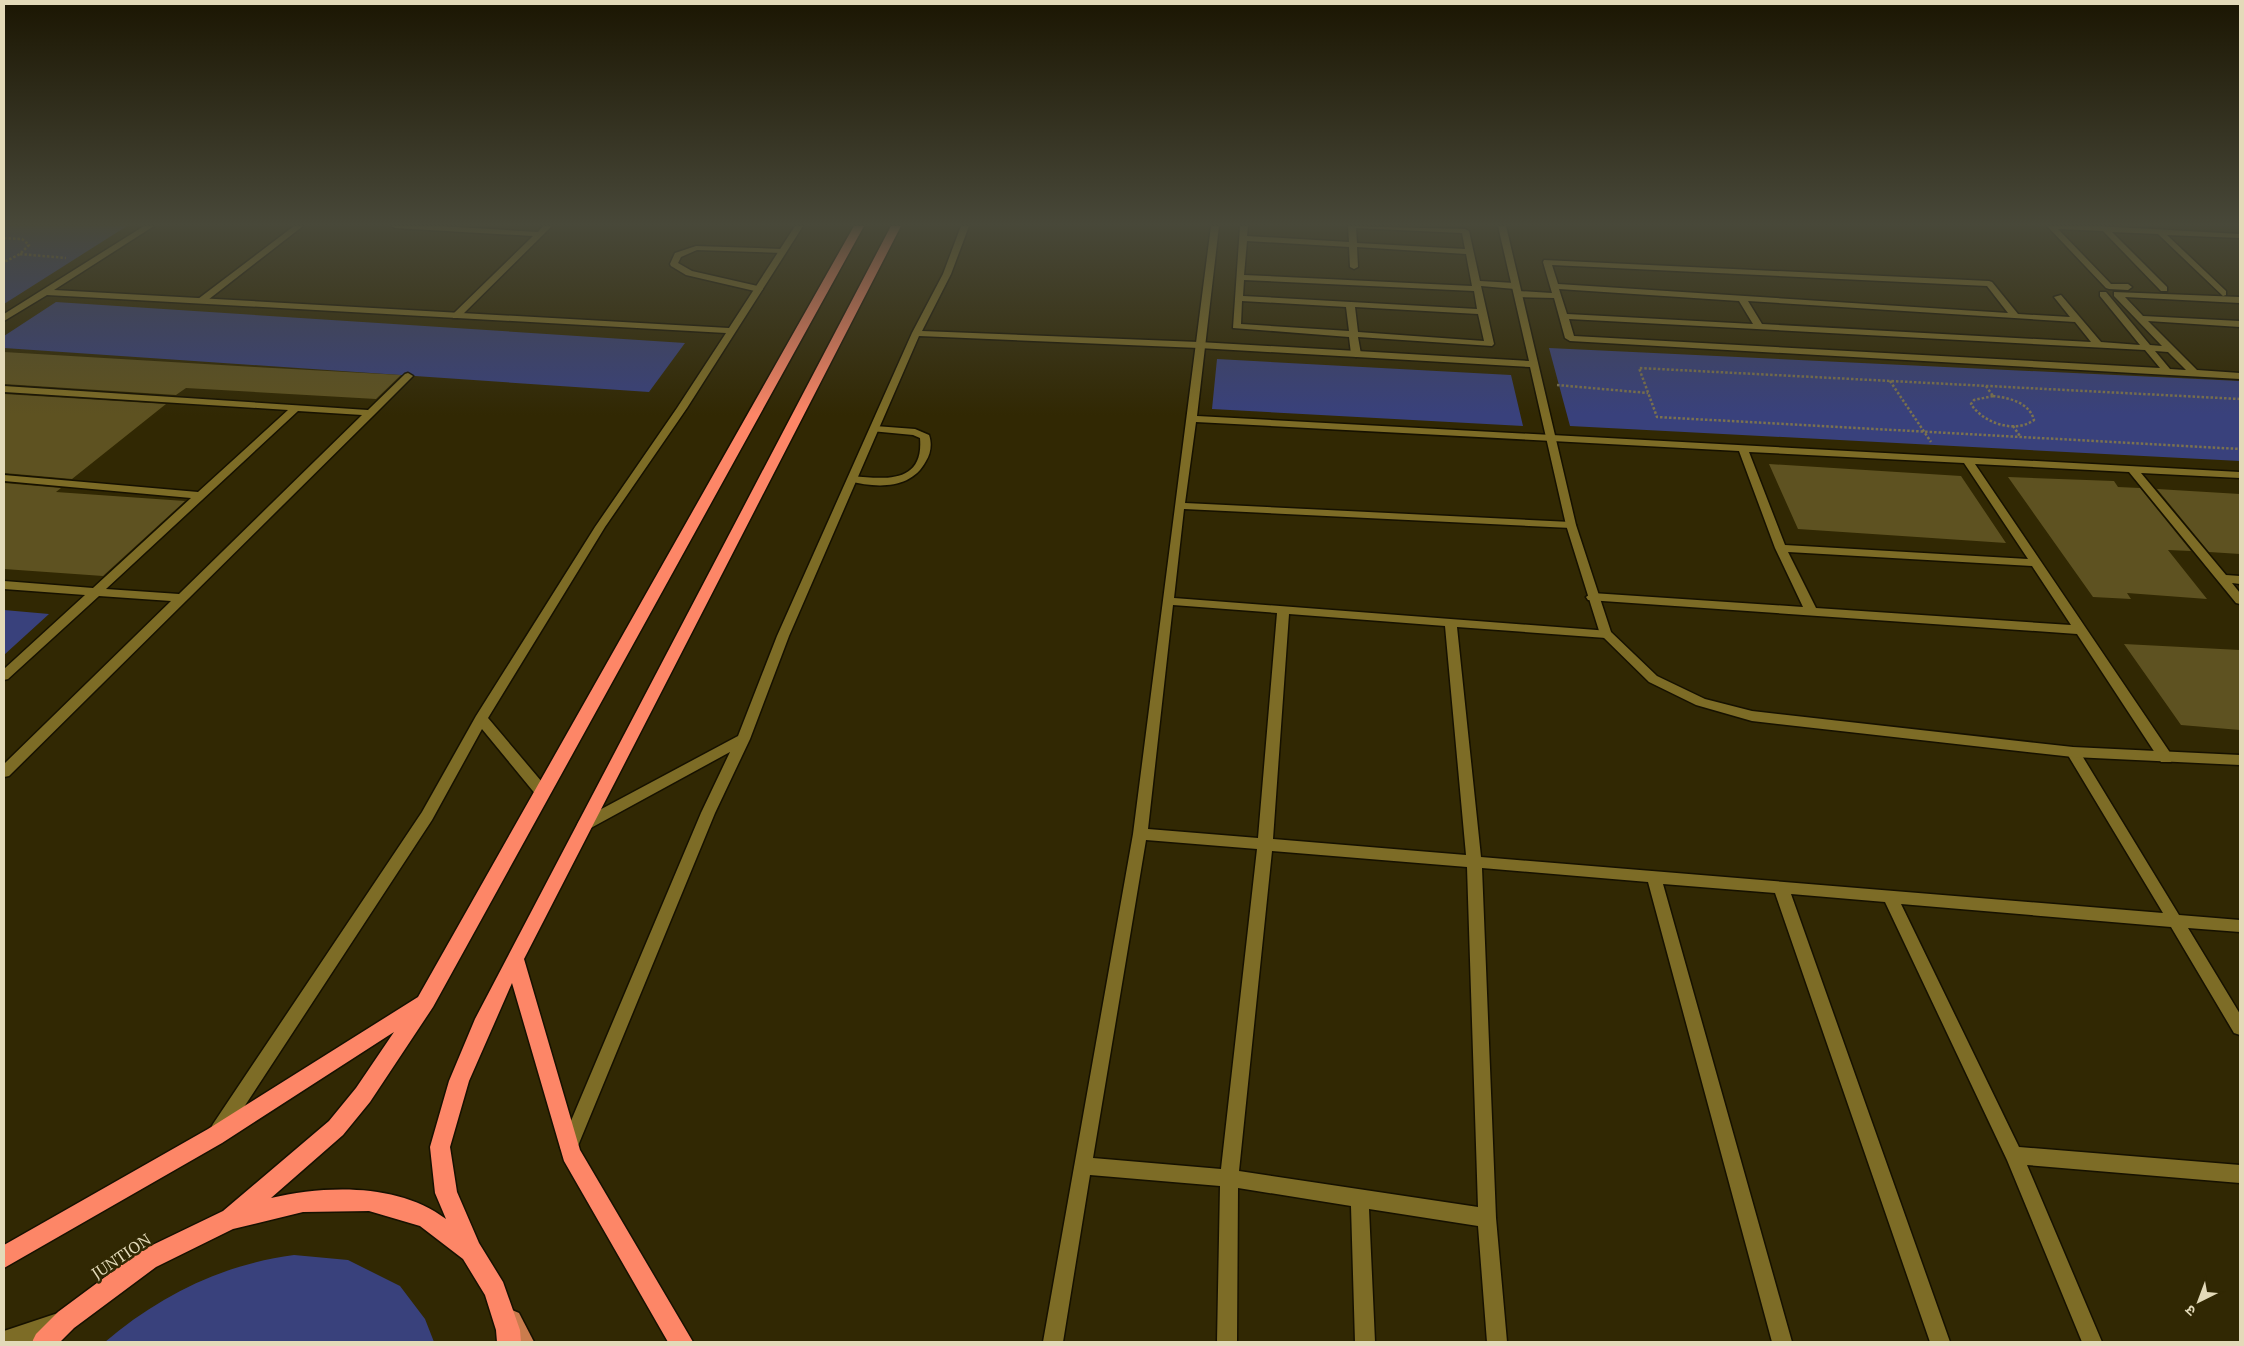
<svg xmlns="http://www.w3.org/2000/svg" width="2244" height="1346" viewBox="0 0 2244 1346" font-family="'PT Serif','Noto Sans Devanagari',serif">
  <style>
    .green { fill: #39417c }
    .building { fill: #5e5221 }
    .lines { fill: none; stroke-linecap: round; stroke-linejoin: round }
    .lane-casing { stroke: #161100; stroke-width: 3 }
    .street-casing { stroke: #161100; stroke-width: 3 }
    .secondary-casing { stroke: #161100; stroke-width: 3 }
    .primary-casing { stroke: #161100; stroke-width: 3 }
    .highway-casing { stroke: #161100; stroke-width: 3 }
    .path { stroke: #7b724f; stroke-width: 2.5; stroke-dasharray: 2.5 2; stroke-linecap: butt }
    .lane { fill: #7d6c26; fill-rule: evenodd }
    .street { fill: #7d6c26; fill-rule: evenodd }
    .secondary { fill: #7d6c26; fill-rule: evenodd }
    .primary { fill: #ca7c4d; fill-rule: evenodd }
    .highway { fill: #fd8667; fill-rule: evenodd }
    .labels { text-anchor: middle; dominant-baseline: central; stroke-width: 5; stroke-linejoin: round; paint-order: stroke }
    .near-street-label { font-size: 16px; fill: #e3dab9; stroke: #312803 }
  </style>
  <rect width="100%" height="100%" fill="#312803"/>
  <path class="green" d="M4 226H127L4 304Z
    M56 302 685 343 649 392 4 348V336Z
    M1549 348 2240 381V461L1570 426Z
    M1217 359 1511 375 1523 426 1212 409Z
    M4 610 49 614 4 655Z
    M294 1255 348 1260 400 1286 425 1319 434 1342H105C159 1296 223 1264 294 1255Z"/>
  <path class="building" d="M4 352 255 367 401 375 376 399 186 388 176 395 4 384Z
    M4 394 166 404 72 479 4 473Z
    M1769 464 1961 476 2006 543 1798 529Z
    M2008 477 2114 481 2118 487 2140 488 2191 551 2168 550 2207 599 2127 593 2131 599 2093 597Z
    M4 483 61 488 56 492 185 501 103 576 4 569Z
    M2157 489 2240 494V554L2209 552Z
    M2124 644 2240 650V730L2181 725Z"/>
  <g class="lines">
    <g class="lane-casing">
      <path id="lane" d="M696 246 782 249 786 251 782 253 697 250 681 257 678 263 692 271 762 287 763 289 759 292 686 275 671 266 670 264 675 253Z
        M875 426 915 429 929 435C932 443 931 453 926 461 911 490 876 488 849 481V477L853 476C884 479 924 484 920 438L913 435 871 431 870 429Z"/>
    </g>
    <g class="street-casing">
      <path id="street" d="M294 226H303L204 303H198V299Z
        M391 226H440L538 232 543 226H552L459 318H453V314L533 236 395 228Z
        M1211 226H1219L1197 416 2240 472V478L2141 473 2226 575 2240 576V584L2232 583 2240 593V604L2236 603 2129 472 1975 464 2171 754 2173 758 2171 762H2161L2077 634 1588 600 1586 597 1592 593 1803 607 1775 548 1739 451 1196 422 1185 503 1571 522 1576 525 1571 528 1184 509 1174 598 1610 631 1612 634 1606 638 1457 627 1481 857 2163 913 2066 752 2068 749H2078L2179 915 2240 920V932L2188 928 2240 1014V1035L2234 1033 2171 927 1901 904 2019 1147 2240 1165V1183L2027 1165 2102 1342H2082L2007 1160 1885 902 1791 894 1950 1342H1930L1775 893 1663 884 1792 1342H1772L1648 882 1482 868 1496 1218 1507 1342H1487L1478 1226 1369 1209 1375 1342H1355L1351 1206 1238 1188 1237 1342H1217L1220 1186 1090 1175 1063 1342H1043L1133 834ZM1749 452 1964 463 2028 559 1785 545ZM1788 552 2032 566 2071 625 1816 608ZM1173 605 1277 613 1258 838 1148 829ZM1289 614 1445 626 1466 855 1273 839ZM1146 840 1257 849 1221 1169 1093 1158ZM1272 851 1467 867 1478 1207 1239 1171Z
        M1240 226H1248L1247 236 1349 242 1348 226 1465 229 1469 231 1480 281 1515 283 1519 286 1515 289 1481 286 1494 344 1492 346 1358 337 1361 354 1356 357 1351 354 1349 337 1233 328ZM1356 228 1462 233 1465 249 1357 243ZM1247 241 1349 247 1350 267 1354 269 1358 267 1357 247 1466 254 1472 286 1244 275ZM1244 280 1474 291 1477 309 1243 296ZM1242 301 1346 307 1349 331 1241 324ZM1355 307 1478 314 1484 341 1358 332Z
        M2047 226H2098L2240 234V238L2167 235 2226 291V295L2223 296 2158 234 2112 232 2167 287V291H2161L2103 231 2058 229 2111 284H2128L2132 287 2128 290 2109 289 2106 288Z
        M1544 260 1989 281 1992 282 2018 314 2070 317 2054 297 2061 295 2101 342 2140 345 2100 296V292H2106L2150 345 2162 346 2114 296V292L2240 297V303L2125 297 2143 316 2240 321V327L2148 321 2197 370 2240 373V379L1570 341 1565 338 1554 298 1518 297 1514 294 1518 291 1552 293 1543 262ZM1552 265 1987 286 2008 313 1558 284ZM1559 289 1739 301 1753 324 1567 314ZM1748 301 2075 322 2091 342 1762 324ZM1569 319 2145 350 2160 368 1574 336ZM2155 351 2168 352 2186 370 2170 369Z
        M408 373 413 376 374 415 9 776 4 777V764L171 601 99 596 8 679 4 680V669L85 595 4 589V581L93 588 191 498 4 481V475L198 492 288 410 4 392V386L368 410 405 374ZM298 411 362 415 179 594 106 589Z"/>
    </g>
    <g class="secondary-casing">
      <path id="secondary" d="M144 226H154L54 290 729 328 795 226H803L687 408 605 527 488 718 547 788 549 792 547 796H537L482 729 432 820 225 1136 219 1138 213 1136 210 1130 213 1124 422 812 476 716 595 527 677 408 726 333 47 295 4 321V314Z
        M961 226H969L951 274 922 331 1199 342 1529 361 1498 226H1506L1576 525 1611 632 1657 676 1705 699 1752 711 2073 747 2240 755V765L2073 757 1752 721 1696 705 1649 682 1600 634 1566 525 1530 367 1199 348 919 336 789 636 750 739 715 813 575 1153 569 1155 563 1153 560 1147 701 813 730 752 589 829 584 831 579 829 577 825 579 821 738 736 777 636 912 333 943 274Z
        M58 1313 65 1316 68 1323 65 1330 29 1342H4V1331Z"/>
    </g>
    <g class="primary-casing">
      <path id="primary" d="M512 1310 519 1313 534 1342H514L502 1320 505 1313Z"/>
    </g>
    <g class="highway-casing">
      <path id="highway" d="M854 226H864L433 1007 370 1102 343 1135 271 1198C326 1185 399 1183 446 1219L435 1193 430 1147 449 1081 475 1019 891 226H901L524 959 580 1150 693 1342H668L564 1161 512 983 469 1081 450 1147 457 1192 479 1243 503 1282 520 1330 521 1342H497L496 1330 485 1295 463 1259 420 1226 369 1211 303 1212 233 1229 156 1267 74 1328 60 1342H32L36 1334 58 1312 140 1251 223 1211 329 1121 356 1088 394 1032 222 1143 4 1268V1245L208 1129 418 997Z"/>
    </g>
    <path class="path" d="M4 238 22 239 29 245 20 254 4 262
      M20 254 66 258
      M1890 381 1931 442
      M1557 385 1648 393
      M1986 386 1993 396
      M1993 396C2009 398 2029 402 2034 420 2015 434 1983 423 1971 404L1974 400Z
      M2240 399 1639 368 1657 417 2240 449
      M2013 426 2020 436"/>
    <use href="#lane" class="lane"/>
    <use href="#street" class="street"/>
    <use href="#secondary" class="secondary"/>
    <use href="#primary" class="primary"/>
    <use href="#highway" class="highway"/>
  </g>
  <linearGradient id="sky" x2="0" y2="1"><stop stop-color="#1b1602"/><stop offset="0.54" stop-color="#484839"/><stop offset="1" stop-color="#484839" stop-opacity="0"/></linearGradient>
  <rect width="2244" height="415" fill="url(#sky)"/>
  <g class="labels">
    <g class="near-street-label">
      <text transform="translate(121 1256) rotate(-34)">JUNTION</text>
    </g>
  </g>
  <rect width="2244" height="1346" fill="none" stroke="#e3dab9" stroke-width="10"/>
  <g transform="translate(2199 1301) rotate(222)" stroke="#312803" stroke-width="4" paint-order="stroke">
  <path d="M0-4L9 19L0 12L-9 19Z" fill="#e3dab9"/>
  <text y="-8" font-size="14" font-weight="bold" text-anchor="middle" fill="#e3dab9">उ</text>
  </g>
</svg>
